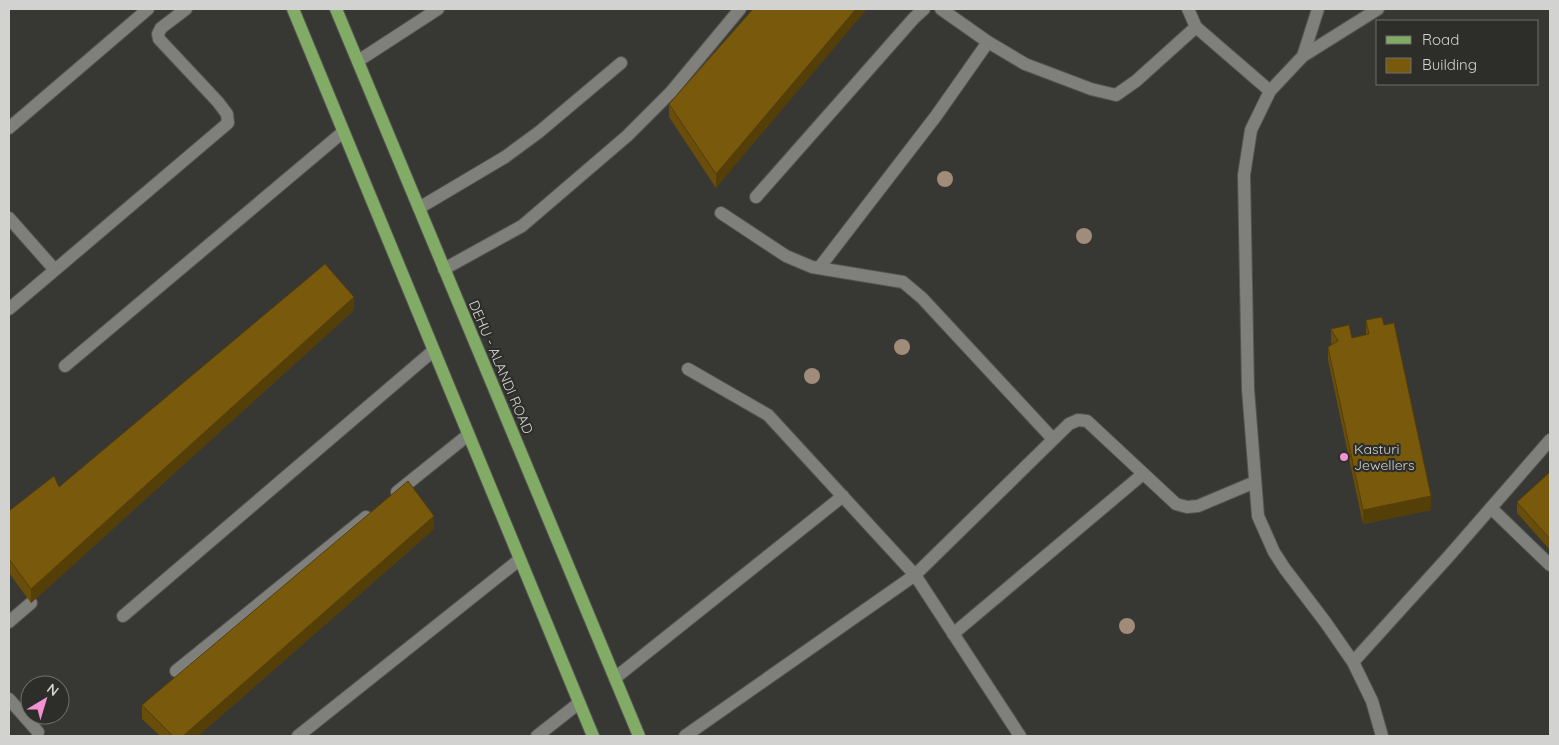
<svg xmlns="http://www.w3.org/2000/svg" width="1559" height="745" viewBox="0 0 1559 745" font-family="Quicksand,sans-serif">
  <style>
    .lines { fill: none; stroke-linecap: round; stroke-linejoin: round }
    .service-casing { stroke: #545452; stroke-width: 14 }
    .minor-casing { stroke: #545452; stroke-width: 14 }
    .primary-casing { stroke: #545452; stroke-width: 14 }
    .service { stroke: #7f7f7c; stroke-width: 12 }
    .minor { stroke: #7f7f7c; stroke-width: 12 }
    .primary { stroke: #82ab66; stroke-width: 12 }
    .tree { fill: #a18b79 }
    .wall { fill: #684d0b }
    .shaded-wall { fill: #553f09 }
    .building { fill: #795a0d; stroke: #553f09 }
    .poi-dot { fill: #f491d3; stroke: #2d2d2a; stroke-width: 2 }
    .labels { text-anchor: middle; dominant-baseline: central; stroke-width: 4.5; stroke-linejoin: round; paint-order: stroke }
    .street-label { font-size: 14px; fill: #d2d2d0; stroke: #2d2d2a }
    .poi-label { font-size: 14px; fill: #d2d2d0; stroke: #2d2d2a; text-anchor: start }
  </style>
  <rect width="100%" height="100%" fill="#373734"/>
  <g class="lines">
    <g class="service-casing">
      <path id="service" d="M358 61 438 9
        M419 208 505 157 539 132 621 63
        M444 269 522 226 627 136 671 92 740 9
        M65 366 343 132
        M397 492 468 435
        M123 616 433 351
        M176 671 366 517
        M298 736 519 560
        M537 736 579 703"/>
    </g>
    <g class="minor-casing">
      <path id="minor" d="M941 9 988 42
        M1188 9 1196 27
        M1378 9 1303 56 1270 91 1251 130 1244 175 1248 389 1258 516 1274 552 1285 569 1326 623 1353 662 1372 701 1382 736
        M1303 56 1318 9
        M9 128 148 9
        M756 197 914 18 924 9
        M721 213 786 256 812 267 903 282 922 298 1053 439
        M9 218 55 270
        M819 268 936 116 988 42 1025 64 1091 89 1116 95 1136 81 1196 27 1270 91
        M9 309 228 123 227 114 218 102 159 39 158 34 161 28 186 9
        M688 369 768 415 915 575 1020 736
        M1491 508 1550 565
        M9 622 31 603
        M953 634 1143 474
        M1353 662 1449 556 1550 440
        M615 678 843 496
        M9 699 38 732
        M685 736 915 575 1069 424 1078 420 1087 421 1176 504 1187 507 1198 506 1255 482"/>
    </g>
    <g class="primary-casing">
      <path id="primary" d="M293 9 593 736
        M336 9 639 736"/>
    </g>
    <use href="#service" class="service"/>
    <use href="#minor" class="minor"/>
    <use href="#primary" class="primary"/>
  </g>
  <g class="tree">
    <circle cx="945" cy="179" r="8"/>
    <circle cx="1084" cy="236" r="8"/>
    <circle cx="902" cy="347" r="8"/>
    <circle cx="812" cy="376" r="8"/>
    <circle cx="1127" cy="626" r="8"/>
  </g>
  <path class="wall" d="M753 9 716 188 669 117V104Z
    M354 310 31 603 9 573V511L59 487Z
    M1366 320 1431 510 1363 524 1328 360V347L1332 344 1331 342V329L1352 338 1366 335Z
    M1550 472V550L1517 513V502Z
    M434 529 198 736H160L142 719V705Z"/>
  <path class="shaded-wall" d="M856 9H867L716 188V174Z
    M354 297V310L31 603V589Z
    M1431 496V510L1363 524V510Z
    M434 516V529L198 736H183Z"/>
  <path class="building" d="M753 9H856L716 174 669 104Z
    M325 264 354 297 31 589 9 559V511L54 476 59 487Z
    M1382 317 1384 325 1394 323 1431 496 1363 510 1328 347 1338 341 1331 329 1349 325 1352 338 1369 334 1366 320Z
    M1550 472V539L1517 502Z
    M408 481 434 516 183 736H173L142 705Z"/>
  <circle class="poi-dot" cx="1344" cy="457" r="5"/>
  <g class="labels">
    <g class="street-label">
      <text transform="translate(501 367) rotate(67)">DEHU - ALANDI ROAD</text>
    </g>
    <g class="poi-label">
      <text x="1354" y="449">Kasturi<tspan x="1354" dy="16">Jewellers</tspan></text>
    </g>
  </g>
  <rect width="1559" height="745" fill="none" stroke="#d2d2d0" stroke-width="20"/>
  <rect x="1376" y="20" width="162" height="65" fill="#2d2d2a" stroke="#6f6f6c"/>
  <rect x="1386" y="36" width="25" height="8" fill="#82ab66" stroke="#6f6f6c"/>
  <text x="1422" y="45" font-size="15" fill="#d2d2d0">Road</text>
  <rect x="1386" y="58" width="25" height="15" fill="#795a0d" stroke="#6f6f6c"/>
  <text x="1422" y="70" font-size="15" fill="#d2d2d0">Building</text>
  <g transform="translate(45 700) rotate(38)"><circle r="24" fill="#2d2d2a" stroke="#6f6f6c"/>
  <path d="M0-4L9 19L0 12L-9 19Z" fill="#f491d3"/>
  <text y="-8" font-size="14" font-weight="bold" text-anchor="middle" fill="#d2d2d0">N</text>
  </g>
</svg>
